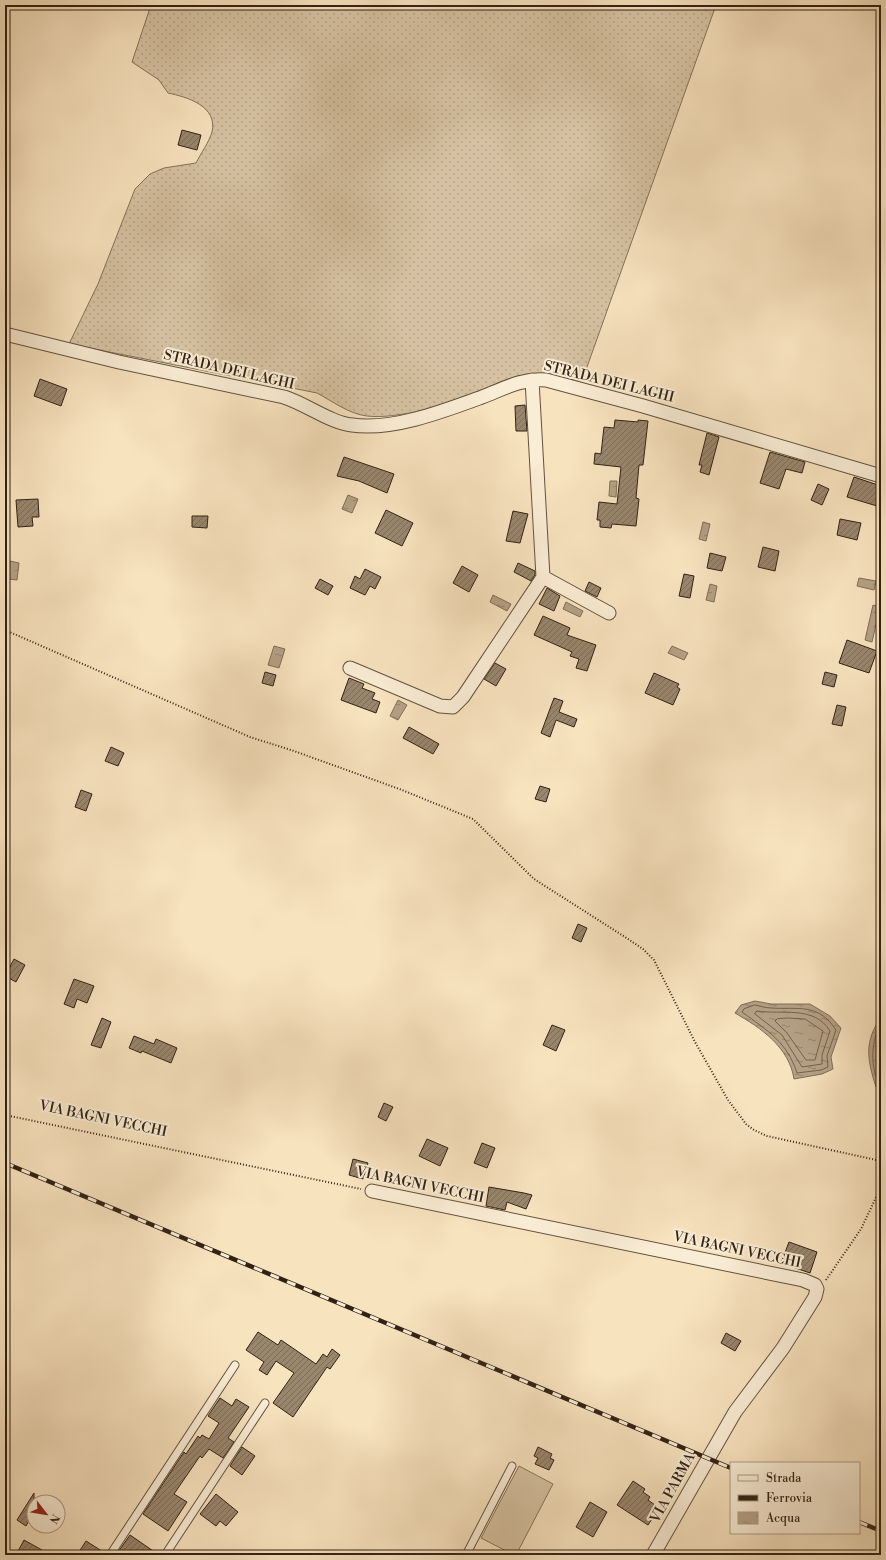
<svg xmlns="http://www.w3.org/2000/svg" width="886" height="1560" viewBox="0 0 886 1560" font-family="'Libre Bodoni',serif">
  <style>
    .grass { fill: url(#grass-dots); stroke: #84725b }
    .garden { fill: #d6c2a2; stroke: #84725b }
    .water { fill: url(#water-ripples); stroke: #816e58 }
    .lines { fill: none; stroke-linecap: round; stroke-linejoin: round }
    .shore { stroke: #74624c; stroke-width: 1 }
    .building { fill: url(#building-hatch); stroke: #322214 }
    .service-casing { stroke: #64523f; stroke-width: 9 }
    .minor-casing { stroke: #64523f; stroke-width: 15 }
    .path { stroke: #322214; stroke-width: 2; stroke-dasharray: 1 2; stroke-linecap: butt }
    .service { stroke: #faedd5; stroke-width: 7 }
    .minor { stroke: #faedd5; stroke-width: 13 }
    .rail-casing { stroke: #322214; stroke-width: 4.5 }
    .rail { stroke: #faedd5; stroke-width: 3; stroke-dasharray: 9; stroke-linecap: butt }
    .labels { text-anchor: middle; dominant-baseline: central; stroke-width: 4; stroke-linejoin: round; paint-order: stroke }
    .street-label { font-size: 14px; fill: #322214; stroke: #faedd5 }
  </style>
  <defs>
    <pattern id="grass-dots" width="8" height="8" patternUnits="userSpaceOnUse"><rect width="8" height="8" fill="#d6c2a2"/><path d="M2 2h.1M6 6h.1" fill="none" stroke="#b8a68b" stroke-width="1.8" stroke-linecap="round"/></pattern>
    <pattern id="water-ripples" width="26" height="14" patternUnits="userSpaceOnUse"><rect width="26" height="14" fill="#b5a185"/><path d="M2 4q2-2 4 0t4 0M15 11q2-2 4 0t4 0" fill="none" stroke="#94836c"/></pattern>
    <pattern id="building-hatch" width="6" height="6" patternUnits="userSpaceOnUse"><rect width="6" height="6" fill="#99866d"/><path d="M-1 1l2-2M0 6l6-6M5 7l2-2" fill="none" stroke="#7d6d58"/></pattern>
  </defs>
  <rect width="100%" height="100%" fill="#f8e3bf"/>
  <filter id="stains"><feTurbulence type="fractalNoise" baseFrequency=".005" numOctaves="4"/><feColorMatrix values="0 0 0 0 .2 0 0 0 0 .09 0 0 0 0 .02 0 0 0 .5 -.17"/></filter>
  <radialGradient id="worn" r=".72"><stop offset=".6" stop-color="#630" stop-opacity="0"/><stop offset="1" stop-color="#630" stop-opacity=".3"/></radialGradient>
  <path class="grass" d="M151 5H716L582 381C561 378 539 372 518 376 506 379 494 387 482 392 454 403 396 420 367 416 349 414 332 401 317 393L69 344 98 284 135 189 150 174 164 168 196 163C201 153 209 142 212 132 218 106 187 97 168 93L159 80 132 62Z"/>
  <path class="garden" d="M519 1466 553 1484 516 1555H514L481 1538Z"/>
  <path class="water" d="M610 481H617L616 497 609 496Z
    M348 495 358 499 352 513 342 509Z
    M703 522 710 524 706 541 699 539Z
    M10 561 19 563 17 580 8 579Z
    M859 578 876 581 874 590 857 586Z
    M710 584 717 586 714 602 706 600Z
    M493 595 511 604 507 611 490 602Z
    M566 602 583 611 580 617 563 609Z
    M873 605 880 607 872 642 865 640Z
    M274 646 285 649 279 668 268 665Z
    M672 646 688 653 684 660 668 653Z
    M398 700 407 705 398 720 390 716Z
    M755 1001 771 1004H810L830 1016 841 1028 831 1057 833 1069 822 1074 794 1079C789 1047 761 1028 735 1013L741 1005Z
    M881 1017V1090L876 1087C867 1059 864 1042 881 1017Z"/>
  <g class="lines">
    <path class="shore" d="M755 1005C760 1006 766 1008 771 1008 797 1010 818 1002 836 1030L827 1056 828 1067 821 1070 797 1073C787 1042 768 1031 742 1012L744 1009Z
      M757 1011C782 1015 814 1005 830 1031L822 1055V1064L802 1067 782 1035 755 1014Z
      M788 1018 805 1019 823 1031 815 1060H806L787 1033 775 1021 777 1019Z
      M881 1024C871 1039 869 1070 881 1085
      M881 1033 877 1060 881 1072"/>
  </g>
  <path class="building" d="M182 130 201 135 197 150 178 145Z
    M40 379 67 389 61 406 34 396Z
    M525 405 527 431H516L515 406Z
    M615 420 638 422V420L648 421 643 465H639L636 498 639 499 636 526 612 524 611 528 600 527V520H597L599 502 617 504 621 467 594 464 595 453 601 454 604 427 614 428Z
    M707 433 719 437 709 475 700 472 702 465H699Z
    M770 452 805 462 802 473 786 469 779 489 760 483Z
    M344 457 394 474 387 493 359 481 337 476Z
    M854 477 881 486 877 506 847 497Z
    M818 484 829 489 822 505 811 500Z
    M38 499 39 517H32L33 526 18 527 16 500Z
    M386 510 413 523 402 546 375 533Z
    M513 511 528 514 520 543 506 541Z
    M192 516H208L207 528 192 527Z
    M840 519 861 523 857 540 837 535Z
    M763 547 779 551 775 571 758 567Z
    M710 553 726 557 722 571 707 568Z
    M518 563 535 571V575L531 581 514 572Z
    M462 566 478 575 469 592 453 583Z
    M365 569 381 577 375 589 370 586 365 595 350 588 355 576 360 579Z
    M684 574 694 576 690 598 679 596Z
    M320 579 333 586 328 595 315 588Z
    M589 582 601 588 597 597 585 591Z
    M547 588 560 596 554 611 539 604Z
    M543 616 570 628 567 635 596 645 587 671 576 668 579 659 570 656 572 652 534 635Z
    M847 640 877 651 869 673 839 663Z
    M495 663 506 669 496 686 484 679Z
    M265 672 276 675 273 686 262 683Z
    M825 672 837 675 834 687 822 684Z
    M654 673 679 684 677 687 680 689 673 705 645 693Z
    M349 678 364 684 362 688 375 693 372 699 380 702 376 713 341 700Z
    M554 698 563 701 559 712 577 719 574 727 556 720 550 737 541 733Z
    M837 705 846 707 842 726 832 724Z
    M409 727 439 744 433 754 403 738Z
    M111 747 124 753 118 766 105 761Z
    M540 786 550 789 546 802 535 799Z
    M81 790 92 794 86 811 75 807Z
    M578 924 587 928 581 942 572 938Z
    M14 959 25 965 16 982 5 976Z
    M74 979 94 986 87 1003 77 999 74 1008 64 1004Z
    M102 1018 111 1022 101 1048 91 1045Z
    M552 1025 565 1030 556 1051 543 1045Z
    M134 1036 154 1044 156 1039 177 1048 171 1063 142 1051 141 1053 129 1048Z
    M384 1103 393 1107 386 1121 378 1117Z
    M427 1139 448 1148 440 1166 419 1156Z
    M482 1143 495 1148 487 1168 474 1163Z
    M353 1159 368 1163 363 1179 349 1175Z
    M489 1187 524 1193 532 1195 526 1209 507 1202 505 1210 486 1206Z
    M789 1242 817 1252 810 1273 781 1263Z
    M258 1332 278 1345 281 1340 316 1364 323 1354 327 1357 332 1349 340 1355 330 1369 327 1367 293 1417 273 1403 294 1373 276 1361 267 1375 259 1370 264 1362 246 1350Z
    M726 1333 741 1341 735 1351 721 1343Z
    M220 1398 232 1406 236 1399 249 1407 228 1438 234 1442 223 1458 209 1449 202 1458 200 1456 174 1494 187 1502 168 1531 143 1514 184 1452 186 1454 198 1436 200 1438 202 1435 209 1439 219 1423 208 1416Z
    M242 1447 255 1456 242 1475 230 1466Z
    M538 1447 552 1454 550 1458 554 1460 549 1470 535 1464 538 1458 534 1456Z
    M633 1481 645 1489 643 1492 650 1497 648 1500 659 1508 648 1525 617 1505Z
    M34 1493V1512L26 1526 17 1520Z
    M216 1494 238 1512 226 1526 220 1521 216 1526 200 1514Z
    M590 1502 607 1512 593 1537 576 1527Z
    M130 1535 159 1555H116Z
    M24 1540 51 1555H16Z
    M86 1541 105 1553V1555H77Z"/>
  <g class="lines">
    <g class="service-casing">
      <path id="service" d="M110 1555 235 1365
        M165 1555 265 1403
        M466 1555 512 1466"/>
    </g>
    <g class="minor-casing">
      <path id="minor" d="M5 334 119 362 284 397C306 404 331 423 352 425 392 431 444 411 482 397 503 389 522 378 546 380L643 406 881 476
        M543 577 609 613
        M350 668 440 706 453 707 463 697 543 577 532 380
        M372 1191 803 1280 815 1285 817 1289 815 1297 783 1348 735 1412 653 1555"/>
    </g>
    <path class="path" d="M5 630 250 737 294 751 402 790 473 819 534 879 625 937 643 949 654 960 695 1042 728 1100 746 1124 754 1130 767 1136 881 1161
      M5 1115 361 1189
      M826 1280 861 1229 881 1187"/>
    <use href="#service" class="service"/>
    <use href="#minor" class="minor"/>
    <g class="rail-casing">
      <path id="rail" d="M5 1163 731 1468
        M859 1522 881 1531"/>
    </g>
    <use href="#rail" class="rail"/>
  </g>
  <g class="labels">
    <g class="street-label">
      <text transform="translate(229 370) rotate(13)">STRADA DEI LAGHI</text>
      <text transform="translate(609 382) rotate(14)">STRADA DEI LAGHI</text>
      <text transform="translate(103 1119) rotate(12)">VIA BAGNI VECCHI</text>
      <text transform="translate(420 1185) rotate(12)">VIA BAGNI VECCHI</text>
      <text transform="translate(737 1250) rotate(12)">VIA BAGNI VECCHI</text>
      <text transform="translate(673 1488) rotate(-61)">VIA PARMA</text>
    </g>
  </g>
  <rect width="886" height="1560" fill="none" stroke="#f8e3bf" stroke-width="20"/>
  <rect x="6" y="6" width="874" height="1548" fill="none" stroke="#322214" stroke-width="2"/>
  <rect x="10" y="10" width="866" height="1540" fill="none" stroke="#322214"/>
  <rect x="730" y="1462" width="130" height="72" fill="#faedd5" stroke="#aa9c88"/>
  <rect x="738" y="1475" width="20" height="6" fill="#faedd5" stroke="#aa9c88"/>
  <text x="766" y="1482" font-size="12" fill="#322214">Strada</text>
  <rect x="738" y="1495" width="20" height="6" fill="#322214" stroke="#aa9c88"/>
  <text x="766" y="1502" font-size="12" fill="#322214">Ferrovia</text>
  <rect x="738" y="1512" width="20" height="12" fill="url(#water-ripples)" stroke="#aa9c88"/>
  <text x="766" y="1522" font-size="12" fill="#322214">Acqua</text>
  <g transform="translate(46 1514) rotate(121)"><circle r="19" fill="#faedd5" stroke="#aa9c88"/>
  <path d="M0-3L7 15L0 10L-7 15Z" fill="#8f2418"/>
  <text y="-6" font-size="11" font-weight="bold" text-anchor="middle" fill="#322214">N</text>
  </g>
  <rect width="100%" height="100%" filter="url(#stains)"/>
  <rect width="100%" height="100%" fill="url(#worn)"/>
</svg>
